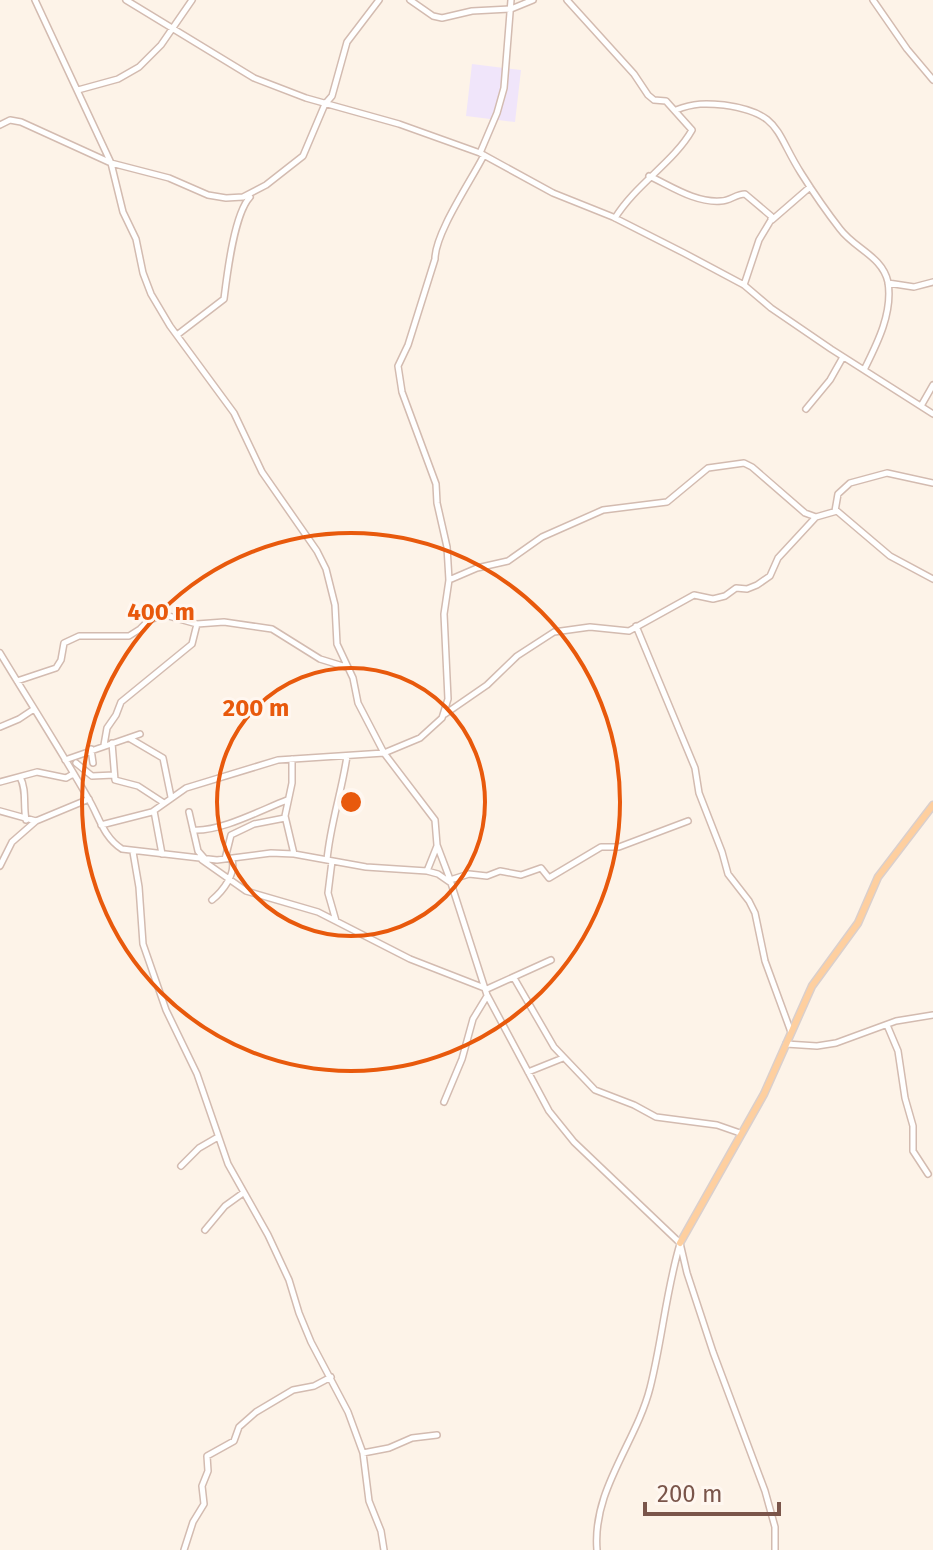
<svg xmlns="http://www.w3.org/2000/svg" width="933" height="1550" viewBox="0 0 933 1550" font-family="'Fira Sans',sans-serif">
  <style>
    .education { fill: #f0e5fa }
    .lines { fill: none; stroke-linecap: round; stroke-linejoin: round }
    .minor-casing { stroke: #d3bbb0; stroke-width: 8 }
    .major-casing { stroke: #dacfcc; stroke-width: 9 }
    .minor { stroke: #fff; stroke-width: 5 }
    .major { stroke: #fecf9f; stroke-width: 6 }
    .ring { fill: none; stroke: #e8590c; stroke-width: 4 }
    .centre { fill: #e8590c; stroke: #fff7f0; stroke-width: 4 }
    .ring-label { font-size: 24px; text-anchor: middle; font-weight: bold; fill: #e8590c; stroke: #fff7f0; stroke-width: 6; stroke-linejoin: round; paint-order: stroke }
  </style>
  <rect width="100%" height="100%" fill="#fdf3e8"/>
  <path class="education" d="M472 64 521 70 515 122 466 116Z"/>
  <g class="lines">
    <g class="minor-casing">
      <path id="minor" d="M35 0 111 163 123 212 136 239 143 273 151 294 170 326 234 413 262 472 317 551 326 569 335 605 337 644 353 678 358 703 384 753 435 820 437 845 451 882
        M126 0 254 78 306 98 399 124 480 153 553 193 613 217 684 253 744 285 771 308 831 349 933 414
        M410 0 433 16 442 18 472 11 511 9 533 0
        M567 0 634 74 648 95 654 100 666 101 692 130C674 162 636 184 615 218
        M873 0 907 49 933 80
        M78 90 118 79 139 67 161 45 192 0
        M676 110C694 103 706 103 724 105 781 113 775 132 801 173 813 192 826 211 840 229 855 249 882 256 888 282 893 313 877 344 864 370
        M0 125 10 120 21 122 111 163 169 178 208 195 226 198 243 197 266 185 303 156 325 104 332 96 347 42 379 0
        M480 153 497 113 504 88 511 0
        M649 176C671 186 695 203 721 201 730 201 736 194 745 194L771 216V220L759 240 744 285
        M772 220 810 187
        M888 283 914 287 933 282
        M177 335 224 299C227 275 234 214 250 197
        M921 406 933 385
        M806 409 830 380 843 357
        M835 511 838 494 850 483 887 473 933 483
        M449 580 477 568 508 561 542 537 603 510 667 502 708 468 744 463 752 467 805 513 816 517 837 511 890 556 933 579
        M636 626 695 768 699 793 722 852 728 874 749 901 755 913 765 961 791 1032
        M0 653C29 701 60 749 88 798 99 816 103 837 122 849L217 860 271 853 294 854 366 867 427 871 438 874 451 883 487 995 549 1111 574 1142 680 1243 687 1273 713 1352 765 1491 775 1527V1550
        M17 681 56 668 61 660 64 643 79 636H129L140 629 149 620 165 615 197 624 224 622 272 629 320 659 346 667
        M445 714 487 685 517 656 554 632 590 627 629 631 694 595 713 599 725 596 736 588 747 589 757 585 770 576 778 558 815 518
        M0 727 19 719 34 709
        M129 738 163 758 171 797
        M112 743 115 780 138 786 164 803
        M104 745 107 728 116 715 121 702 192 644 197 624
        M91 749 93 763
        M292 759V783L285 816 294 854
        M65 760 140 734
        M76 763 92 776 114 775
        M20 777C27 790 23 804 26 820
        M0 782 37 772 66 778 73 774
        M0 811 36 821 89 799
        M154 811 162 854
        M189 812 198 851 205 859
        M101 825 152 812 186 788 278 760 384 753 420 738 442 718 448 699 444 614 449 580 447 547 437 503 436 484 402 392 398 366 408 345 435 259C435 233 471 181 484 155
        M193 830C220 832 261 810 287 800
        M133 852 139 887 143 944 166 1010 197 1074 228 1164 268 1235 289 1280 299 1313 311 1342 348 1412 363 1453 369 1501 381 1531 384 1550
        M225 859 231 835 254 824 285 818
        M202 860 246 891 318 912 410 959 487 989 551 960
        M327 860C330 825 342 791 347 756
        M332 861 328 893 336 921
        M0 866 12 842 36 821
        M427 871 437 846
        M450 880 469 874 487 876 500 871 521 875 541 868 549 878 601 847H619L688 821
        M212 900C223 891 236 874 232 860
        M514 978 554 1047 595 1090 634 1105 656 1117 717 1125 740 1133
        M887 1025 898 1051 905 1098 913 1126V1151L928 1174
        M786 1044 817 1046 836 1043 896 1021 933 1015
        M528 1072 563 1058
        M444 1102 462 1059 473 1019 487 996
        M181 1166 199 1148 218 1137
        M205 1230 225 1206 243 1193
        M363 1453 389 1448 412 1438 437 1435
        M184 1550 193 1522 204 1504 202 1486 208 1471 207 1456 234 1441 239 1427 256 1412 293 1390 314 1386 331 1377
        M597 1550C592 1490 636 1443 650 1388 662 1341 666 1291 680 1244"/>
    </g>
    <g class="major-casing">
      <path id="major" d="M680 1243 764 1094 812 986 858 923 878 877 933 805"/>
    </g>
    <use href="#minor" class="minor"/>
    <use href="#major" class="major"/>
  </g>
  <g class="ring">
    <circle cx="351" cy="802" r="134"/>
    <circle cx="351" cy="802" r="269"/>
  </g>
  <circle cx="351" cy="802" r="12" class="centre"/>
  <g class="ring-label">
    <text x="161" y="620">400 m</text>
    <text x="256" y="716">200 m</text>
  </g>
  <path d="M645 1502v12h134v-12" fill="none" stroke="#7a554a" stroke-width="4"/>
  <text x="657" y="1502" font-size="24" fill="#7a554a" stroke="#fff7f0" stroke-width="6" paint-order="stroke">200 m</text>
</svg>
